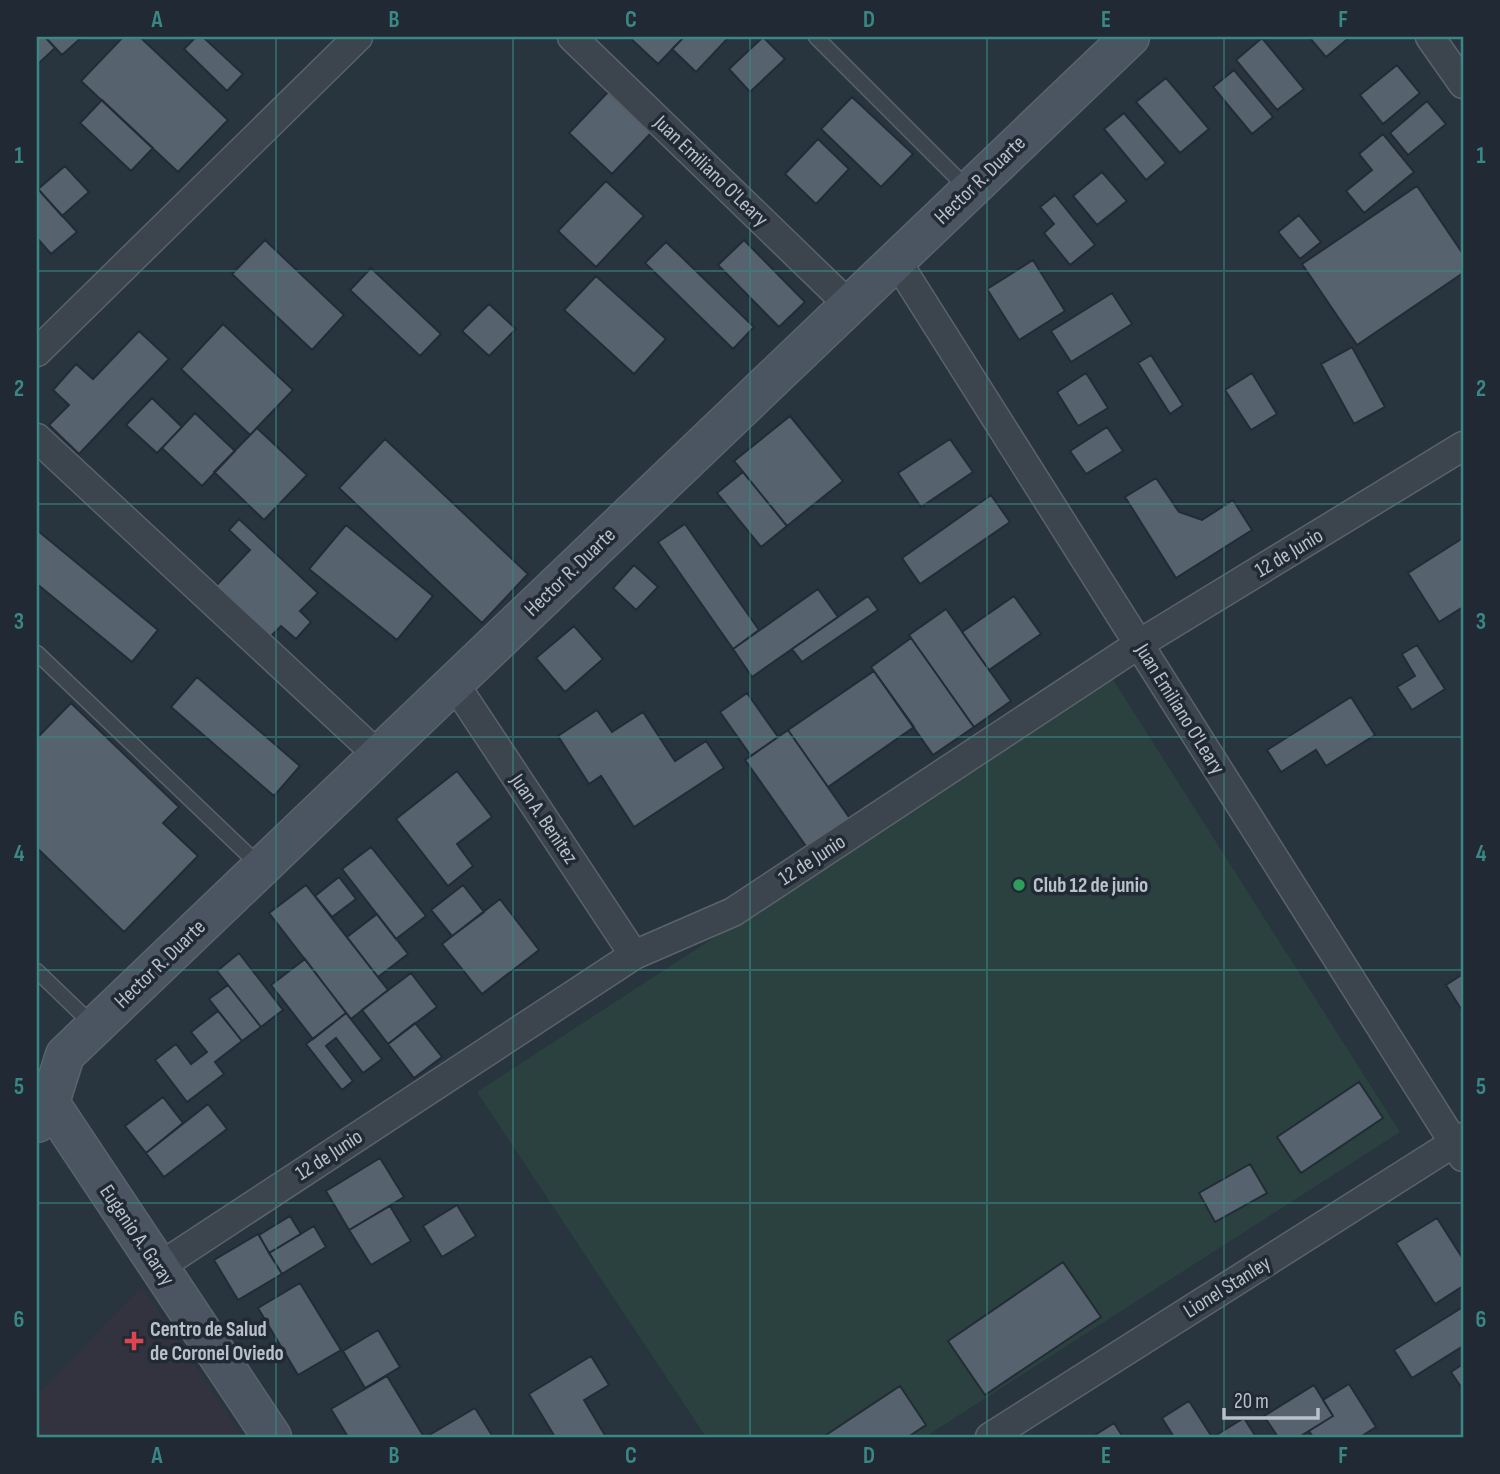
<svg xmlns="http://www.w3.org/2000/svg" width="1500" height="1474" viewBox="0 0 1500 1474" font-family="'Sofia Sans Condensed',sans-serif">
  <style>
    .medical { fill: #333340 }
    .green { fill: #2b4140 }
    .building { fill: #56626e; stroke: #232c36; stroke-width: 2 }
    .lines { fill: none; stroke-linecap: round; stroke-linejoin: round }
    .lane-casing { stroke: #5a636c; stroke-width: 17 }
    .street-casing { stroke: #5a636c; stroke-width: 31 }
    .secondary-casing { stroke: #5a636c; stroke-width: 41 }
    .lane { stroke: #3c454e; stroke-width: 14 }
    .street { stroke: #3c454e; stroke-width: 28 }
    .secondary { stroke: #4a5561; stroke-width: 38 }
    .grid { fill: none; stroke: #398885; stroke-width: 2; stroke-opacity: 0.55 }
    .leisure-dot { fill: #2e9e5b; stroke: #212a34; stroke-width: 2.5 }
    .health-dot { fill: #e0444e; stroke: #212a34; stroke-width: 2.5 }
    .labels { text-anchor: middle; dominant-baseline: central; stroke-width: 7; stroke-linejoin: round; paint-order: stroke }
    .street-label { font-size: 21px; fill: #b8c0c9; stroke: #212a34 }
    .poi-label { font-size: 21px; font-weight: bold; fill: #b8c0c9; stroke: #212a34; text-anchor: start }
    .neatline { fill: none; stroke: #398885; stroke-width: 2.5 }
    .grid-label { font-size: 23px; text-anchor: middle; font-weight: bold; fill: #398885 }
  </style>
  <rect width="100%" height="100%" fill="#28343e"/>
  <path class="medical" d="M142 1286 243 1437H37V1395Z"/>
  <path class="green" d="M1112 678 1400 1132 925 1437H706L477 1092Z"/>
  <path class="building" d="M37 37H45L55 48 37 65Z
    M45 37H82L62 55Z
    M123 37H140L228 120 178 172 81 81Z
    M196 37H203L243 74 227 91 184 49Z
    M629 37H684L658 64Z
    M684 37H729L696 72 672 49Z
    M763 37 785 59 750 92 729 69Z
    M1309 37H1350L1326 57Z
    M1262 38 1304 89 1277 110 1236 60Z
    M1397 65 1420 93 1383 124 1360 95Z
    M1234 70 1273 117 1252 134 1213 87Z
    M1166 78 1209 129 1180 153 1136 102Z
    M608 92 651 133 612 174 569 133Z
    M852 97 913 154 881 187 821 129Z
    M102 100 153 148 131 171 80 123Z
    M1427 101 1446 124 1408 155 1390 133Z
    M1124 113 1166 163 1146 180 1104 129Z
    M1383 134 1414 172 1364 213 1346 191 1372 170 1359 154Z
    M818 139 849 169 816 204 785 174Z
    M65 166 89 192 62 216 38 189Z
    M1102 172 1127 201 1097 225 1073 196Z
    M606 181 644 216 596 267 558 231Z
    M1417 186 1463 254V273L1357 345 1302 264Z
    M38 189 77 232 51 254 37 238Z
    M1055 195 1095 245 1070 265 1044 233 1054 224 1040 207Z
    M1299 215 1321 242 1300 259 1278 232Z
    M265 240 344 315 312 350 232 274Z
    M744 240 805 302 779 327 718 265Z
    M666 242 754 327 733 349 645 263Z
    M1033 260 1065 311 1019 340 987 289Z
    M371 268 441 334 420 356 350 290Z
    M596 276 666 339 634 374 564 310Z
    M1112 293 1132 324 1071 362 1051 331Z
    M489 304 516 329 489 356 462 331Z
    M223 324 293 390 250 435 181 369Z
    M139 331 169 359 79 454 49 425 69 405 53 390 76 364 93 379Z
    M1352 347 1385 407 1354 424 1321 364Z
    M1151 355 1183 405 1170 414 1138 363Z
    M1086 373 1108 408 1078 426 1057 392Z
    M1252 373 1277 414 1251 430 1225 390Z
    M152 398 182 427 157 453 126 425Z
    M195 413 235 451 202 486 162 448Z
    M790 416 843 481 787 526 734 461Z
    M1107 427 1123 451 1086 474 1070 451Z
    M257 428 307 475 264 520 214 472Z
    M385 439 528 574 482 623 339 488Z
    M950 439 973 472 921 507 898 473Z
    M743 472 787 526 761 547 717 493Z
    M1156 478 1179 512 1202 520 1233 500 1252 530 1176 578 1125 497Z
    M991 495 1010 522 920 584 902 558Z
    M239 519 318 593 300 611 311 622 296 639 281 626 264 643 210 592 250 550 229 530Z
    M685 524 759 630 733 649 658 542Z
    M346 525 433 596 397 640 309 569Z
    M37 530 158 630 132 662 37 584Z
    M1463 538V607L1439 622 1408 573Z
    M634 565 658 587 636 610 613 588Z
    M818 589 838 617 752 677 733 649Z
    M868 596 878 610 802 662 792 649Z
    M1014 596 1041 634 989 670 962 632Z
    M946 609 1011 701 974 727 909 635Z
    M574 626 603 659 565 692 536 658Z
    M911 638 974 727 933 755 871 667Z
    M1417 645 1445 689 1412 710 1397 687 1415 676 1402 654Z
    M874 671 914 727 828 787 788 730Z
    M197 677 300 766 274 796 171 707Z
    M747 693 778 737 751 756 720 712Z
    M1351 697 1375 735 1326 766 1316 750 1281 772 1267 750Z
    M71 703 179 807 163 823 198 856 124 932 37 848V738Z
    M597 710 612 732 643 712 675 761 706 741 724 768 634 827 601 776 589 784 558 736Z
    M788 730 851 820 808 849 745 760Z
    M457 771 492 817 457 844 473 866 448 886 396 819Z
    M371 847 426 916 396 939 342 869Z
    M339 877 356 899 332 917 315 896Z
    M306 885 388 990 351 1019 269 913Z
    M463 885 484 912 452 936 431 910Z
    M500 899 539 950 482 994 442 944Z
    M377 914 408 954 378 977 347 937Z
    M239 953 283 1010 261 1027 217 971Z
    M305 959 346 1013 313 1039 271 985Z
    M411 973 437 1007 388 1044 362 1010Z
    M1463 974V1012L1446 985Z
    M228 985 261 1027 242 1041 209 999Z
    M218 1011 242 1041 215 1062 224 1074 187 1102 155 1060 176 1044 191 1064 207 1052 191 1032Z
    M346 1013 382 1059 363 1073 336 1038 326 1046 353 1081 342 1090 306 1044Z
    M415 1023 442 1057 414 1078 388 1044Z
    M1359 1082 1383 1118 1301 1173 1277 1137Z
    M163 1097 183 1123 146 1153 125 1126Z
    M208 1104 227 1129 164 1177 146 1153Z
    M380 1158 404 1197 349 1230 326 1191Z
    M1250 1164 1267 1193 1215 1222 1199 1193Z
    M457 1205 476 1236 442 1257 423 1226Z
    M390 1206 411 1241 371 1265 349 1230Z
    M290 1216 301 1234 269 1253 259 1235Z
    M1437 1218 1463 1259V1286L1435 1304 1396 1243Z
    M314 1226 326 1247 282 1274 269 1253Z
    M258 1234 282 1274 238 1300 214 1260Z
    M1063 1262 1101 1317 985 1395 948 1341Z
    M300 1283 341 1350 298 1375 258 1308Z
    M1463 1307V1346L1412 1378 1394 1350Z
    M378 1330 400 1367 365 1388 343 1351Z
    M591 1356 609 1385 584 1400 606 1437H555L529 1394Z
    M1463 1364V1390L1451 1372Z
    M387 1376 424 1437H348L331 1409Z
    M1349 1384 1376 1427 1360 1437H1313L1309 1431 1333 1416 1323 1400Z
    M1314 1385 1333 1416 1299 1437H1278L1264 1416Z
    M900 1386 926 1425 908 1437H823Z
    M1189 1401 1212 1437H1174L1162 1418Z
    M475 1408 493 1437H426Z
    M1244 1418 1256 1437H1213Z
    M1114 1423 1123 1437H1092Z"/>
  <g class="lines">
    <g class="lane-casing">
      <path id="lane" d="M816 37 968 189
        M37 653 261 867
        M37 971 94 1026"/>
    </g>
    <g class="street-casing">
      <path id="street" d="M572 37 849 305
        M1430 37 1463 84
        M896 260 1463 1157
        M37 352 358 37
        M37 438 378 755
        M454 683 634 955
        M159 1267 634 955 733 912 1139 644 1463 446
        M990 1437 1463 1137"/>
    </g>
    <g class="secondary-casing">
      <path id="secondary" d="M50 1103 272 1437
        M37 1123 46 1115 65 1055 1130 37"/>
    </g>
    <use href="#lane" class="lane"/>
    <use href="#street" class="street"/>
    <use href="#secondary" class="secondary"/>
  </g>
  <path class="grid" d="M276 37V1437M513 37V1437M750 37V1437M987 37V1437M1224 37V1437M37 271H1463M37 504H1463M37 737H1463M37 970H1463M37 1203H1463"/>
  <circle class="leisure-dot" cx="1019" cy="885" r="7"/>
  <path class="health-dot" d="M130.5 1330.5h7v7h7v7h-7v7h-7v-7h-7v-7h7z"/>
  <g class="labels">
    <g class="street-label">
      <text transform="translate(711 171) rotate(44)">Juan Emiliano O'Leary</text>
      <text transform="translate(980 180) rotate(-44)">Hector R. Duarte</text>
      <text transform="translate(1289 553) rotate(-31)">12 de Junio</text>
      <text transform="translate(570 572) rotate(-44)">Hector R. Duarte</text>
      <text transform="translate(1180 709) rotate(58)">Juan Emiliano O'Leary</text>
      <text transform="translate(544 819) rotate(56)">Juan A. Benitez</text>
      <text transform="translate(812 860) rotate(-33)">12 de Junio</text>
      <text transform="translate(160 964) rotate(-44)">Hector R. Duarte</text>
      <text transform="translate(329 1155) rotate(-33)">12 de Junio</text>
      <text transform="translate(137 1235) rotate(56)">Eugenio A. Garay</text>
      <text transform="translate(1227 1287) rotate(-32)">Lionel Stanley</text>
    </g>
    <g class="poi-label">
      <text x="1033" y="885">Club 12 de junio</text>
      <text x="150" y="1329">Centro de Salud<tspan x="150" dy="24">de Coronel Oviedo</tspan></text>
    </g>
  </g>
  <rect width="1500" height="1474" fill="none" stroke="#212a34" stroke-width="77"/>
  <path d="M1224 1408v10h94v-10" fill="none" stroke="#b8c0c9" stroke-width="3.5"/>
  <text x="1234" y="1408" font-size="21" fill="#b8c0c9" stroke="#212a34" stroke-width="5" paint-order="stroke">20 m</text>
  <rect x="38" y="38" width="1424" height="1398" class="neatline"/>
  <g class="grid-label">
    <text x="157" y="27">A</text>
    <text x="394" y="27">B</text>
    <text x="631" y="27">C</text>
    <text x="869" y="27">D</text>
    <text x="1106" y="27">E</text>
    <text x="1343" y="27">F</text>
    <text x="19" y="163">1</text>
    <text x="1481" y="163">1</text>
    <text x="19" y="396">2</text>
    <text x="1481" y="396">2</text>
    <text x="19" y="629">3</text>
    <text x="1481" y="629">3</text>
    <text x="19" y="861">4</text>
    <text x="1481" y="861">4</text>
    <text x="19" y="1094">5</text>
    <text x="1481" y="1094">5</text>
    <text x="19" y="1327">6</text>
    <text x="1481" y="1327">6</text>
    <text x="157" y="1463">A</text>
    <text x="394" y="1463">B</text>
    <text x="631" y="1463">C</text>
    <text x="869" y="1463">D</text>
    <text x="1106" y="1463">E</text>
    <text x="1343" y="1463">F</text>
  </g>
</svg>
